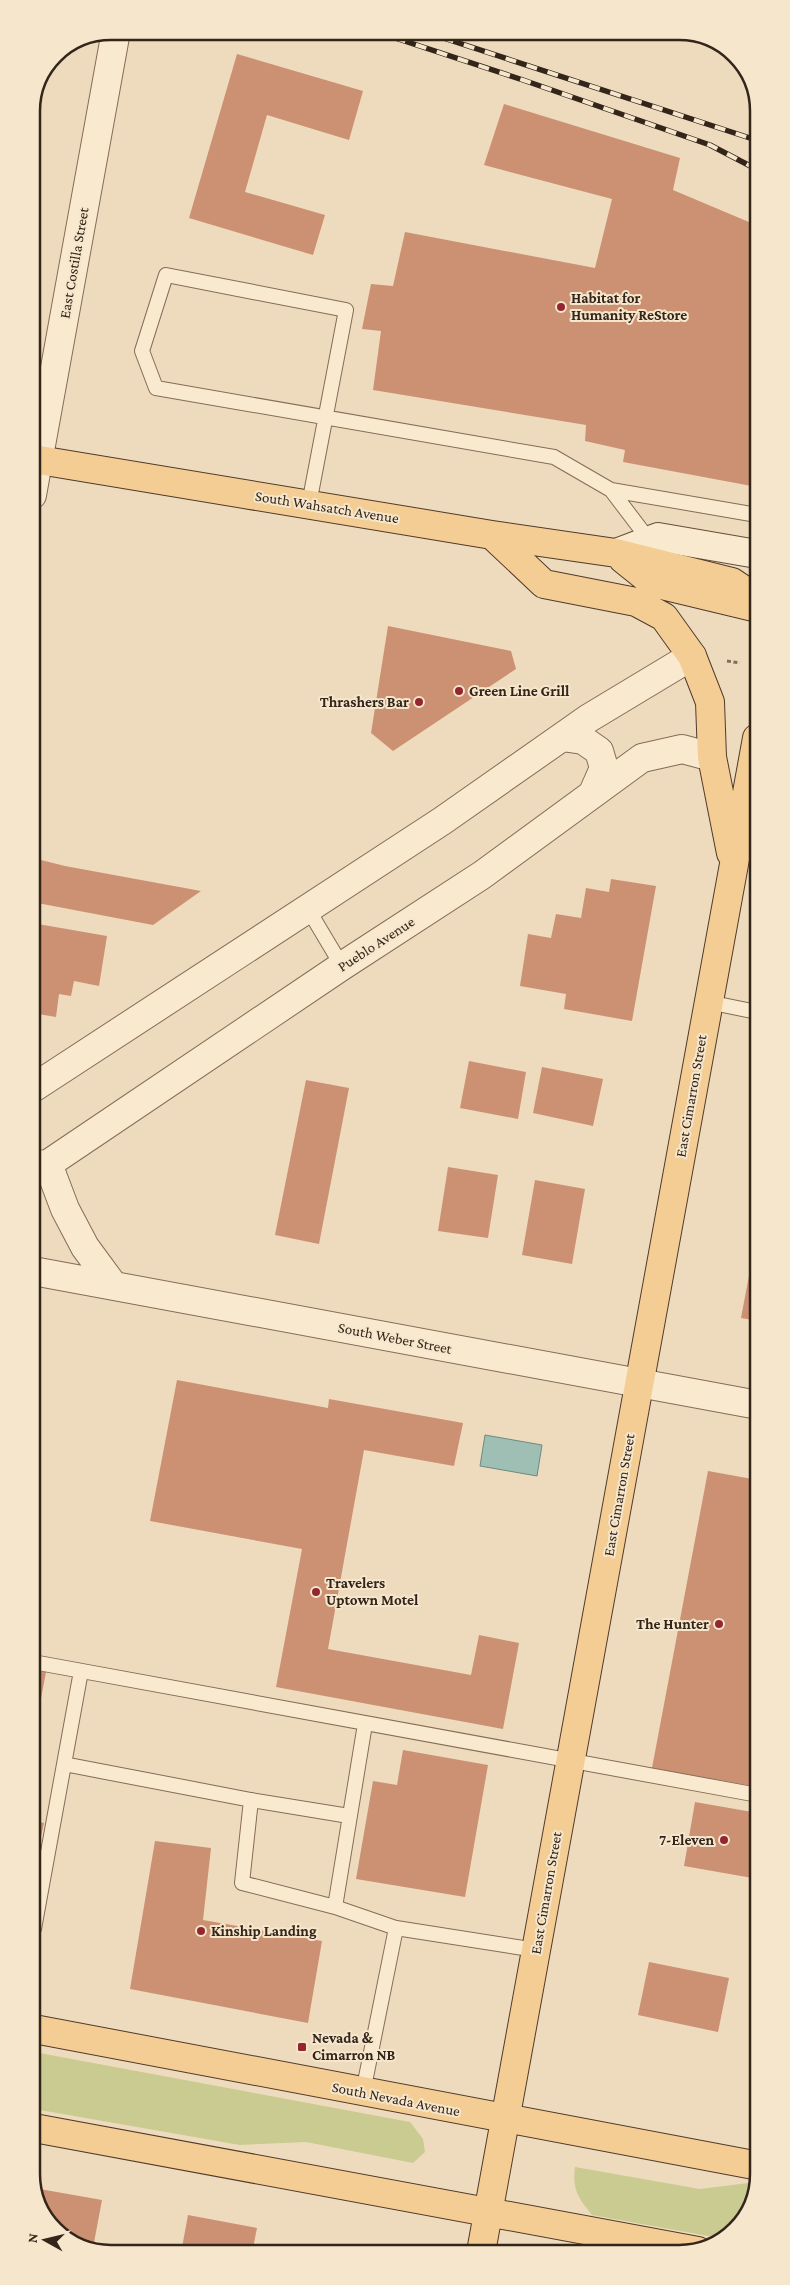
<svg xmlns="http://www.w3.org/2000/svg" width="790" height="2285" viewBox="0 0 790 2285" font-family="'Crimson Pro',serif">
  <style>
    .green { fill: #c9cb91 }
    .water { fill: #a0bfb4; stroke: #688c80 }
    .building { fill: #cc9172 }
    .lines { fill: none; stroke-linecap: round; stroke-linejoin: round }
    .service-casing { stroke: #856c56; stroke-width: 16 }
    .tertiary-casing { stroke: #856c56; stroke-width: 30 }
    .secondary-casing { stroke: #674d39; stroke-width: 30 }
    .primary-casing { stroke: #523a2b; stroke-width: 30 }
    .path { stroke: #856c56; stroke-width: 3; stroke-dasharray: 4 2.5; stroke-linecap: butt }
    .service { stroke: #f9e9cf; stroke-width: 14 }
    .tertiary { stroke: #f9e9cf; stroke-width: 28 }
    .secondary { stroke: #f9e9cf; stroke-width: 28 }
    .primary { stroke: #f3cd93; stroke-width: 28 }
    .rail-casing { stroke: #34251b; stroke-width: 5.5 }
    .rail { stroke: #f5e6cc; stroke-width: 4; stroke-dasharray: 11; stroke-linecap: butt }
    .poi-dot { fill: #94262f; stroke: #f5e6cc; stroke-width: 2 }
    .labels { text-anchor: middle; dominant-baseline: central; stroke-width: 4; stroke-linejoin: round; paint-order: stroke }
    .street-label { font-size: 15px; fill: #34251b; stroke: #f5e6cc }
    .poi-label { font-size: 15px; font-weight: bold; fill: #34251b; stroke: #f5e6cc; text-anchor: start }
    .rim { fill: none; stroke: #34251b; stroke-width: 2.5 }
  </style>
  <rect width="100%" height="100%" fill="#eedbbd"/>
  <path class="green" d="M34 2052 410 2122 423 2139 425 2152 413 2163 306 2142 240 2145 34 2109Z
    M575 2167 700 2189 756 2182 742 2223 719 2238 592 2215C578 2198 572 2189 575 2167Z"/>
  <path class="water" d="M485 1435 542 1445 537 1476 480 1466Z"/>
  <path class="building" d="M237 54 363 91 349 140 267 115 245 192 325 215 313 255 189 218Z
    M504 104 680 158 673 190 756 225 757 487 623 462 625 450 585 441 586 425 373 390 381 331 362 329 371 284 393 286 405 232 595 268 612 199 484 165Z
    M388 626 511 651 516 669 393 751 371 733Z
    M37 859 65 866 201 891 153 925 32 902V883Z
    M611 879 656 886 632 1021 564 1009 566 994 520 986 528 934 551 938 556 914 581 918 586 888 609 892Z
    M32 923 107 936 99 986 74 981 71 996 59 994 56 1017 32 1013Z
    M469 1061 526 1072 518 1119 460 1108Z
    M542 1067 603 1079 593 1126 533 1113Z
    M306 1080 349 1088 319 1244 275 1235Z
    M448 1167 498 1175 488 1238 438 1231Z
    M535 1180 585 1189 572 1264 522 1255Z
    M757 1233H758V1321L741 1318Z
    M177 1380 328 1408 329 1399 463 1423 454 1466 364 1450 328 1649 471 1675 479 1635 519 1643 503 1729 276 1687 302 1549 150 1521Z
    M708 1471 758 1480V1787L652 1768Z
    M33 1670 46 1672 34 1736 33 1735Z
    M403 1750 488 1765 465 1897 356 1879 373 1781 397 1785Z
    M695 1802 758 1813V1879L684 1866Z
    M33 1820 44 1823 34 1869Z
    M155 1841 211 1848 203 1920 322 1941 308 2023 130 1989Z
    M649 1962 729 1978 718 2032 638 2015Z
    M34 2188 102 2200 93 2248 59 2234 34 2194Z
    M188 2215 257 2228 252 2253H181Z"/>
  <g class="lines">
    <g class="service-casing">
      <path id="service" d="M611 490 649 540
        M309 504 346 310 166 275 142 351 156 388 554 457 611 490 757 515
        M308 909 342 966
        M708 1002 757 1012
        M33 1662 758 1795
        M64 1764 251 1800
        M349 1816 251 1800 242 1883 335 1907 396 1928 363 2092
        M335 1907 365 1724
        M396 1928 536 1950
        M34 1929 81 1671"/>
    </g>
    <g class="tertiary-casing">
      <path id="tertiary" d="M32 495 116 31
        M562 737 583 740 599 751 604 768 593 793
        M33 1088 442 821 589 718 692 656
        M48 1164 342 966 482 875 642 758 682 749 712 757
        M33 1165 48 1164 65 1209 85 1247 113 1285
        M33 1271 758 1405"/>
    </g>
    <g class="secondary-casing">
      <path id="secondary" d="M616 553 658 537 757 554"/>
    </g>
    <g class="primary-casing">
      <path id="primary" d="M32 462 39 460 492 535 616 553 732 582 757 599
        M492 535 544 584 636 602 664 617 692 656 710 702 712 757 731 853
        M623 559 653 583 757 608
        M34 2029 759 2166
        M34 2128 698 2251
        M481 2252 757 738"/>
    </g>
    <path class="path" d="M727 661 740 663"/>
    <use href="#service" class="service"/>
    <use href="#tertiary" class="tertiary"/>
    <use href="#secondary" class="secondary"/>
    <use href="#primary" class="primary"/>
    <g class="rail-casing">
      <path id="rail" d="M374 31 523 80 710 145 756 169
        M422 31 756 140"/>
    </g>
    <use href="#rail" class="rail"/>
  </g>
  <g class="poi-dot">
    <circle cx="561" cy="307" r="5"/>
    <circle cx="459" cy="691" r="5"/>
    <circle cx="419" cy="702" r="5"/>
    <circle cx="316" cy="1592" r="5"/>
    <circle cx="719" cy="1624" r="5"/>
    <circle cx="724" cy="1840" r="5"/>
    <circle cx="201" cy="1931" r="5"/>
    <rect x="297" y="2042" width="10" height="10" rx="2.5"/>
  </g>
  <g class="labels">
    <g class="street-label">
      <text transform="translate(74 263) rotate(-80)">East Costilla Street</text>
      <text transform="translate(327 507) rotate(9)">South Wahsatch Avenue</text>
      <text transform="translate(376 944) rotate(-33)">Pueblo Avenue</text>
      <text transform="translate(691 1096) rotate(-80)">East Cimarron Street</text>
      <text transform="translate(395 1338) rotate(11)">South Weber Street</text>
      <text transform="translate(619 1495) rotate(-80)">East Cimarron Street</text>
      <text transform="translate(546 1893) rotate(-80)">East Cimarron Street</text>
      <text transform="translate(396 2099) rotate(11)">South Nevada Avenue</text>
    </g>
    <g class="poi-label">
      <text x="571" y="298">Habitat for<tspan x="571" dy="17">Humanity ReStore</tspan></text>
      <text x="469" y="691">Green Line Grill</text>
      <text x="409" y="702" text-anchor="end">Thrashers Bar</text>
      <text x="326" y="1583">Travelers<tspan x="326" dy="17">Uptown Motel</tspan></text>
      <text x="709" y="1624" text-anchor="end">The Hunter</text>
      <text x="714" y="1840" text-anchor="end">7-Eleven</text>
      <text x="211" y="1931">Kinship Landing</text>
      <text x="312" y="2038">Nevada &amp;<tspan x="312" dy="17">Cimarron NB</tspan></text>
    </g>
  </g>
  <path d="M0 0H790V2285H0ZM111 40H679A71 71 0 0 1 750 111V2174A71 71 0 0 1 679 2245H111A71 71 0 0 1 40 2174V111A71 71 0 0 1 111 40Z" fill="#f5e6cc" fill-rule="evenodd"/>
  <path class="rim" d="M111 40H679A71 71 0 0 1 750 111V2174A71 71 0 0 1 679 2245H111A71 71 0 0 1 40 2174V111A71 71 0 0 1 111 40Z"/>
  <g transform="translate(45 2240) rotate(278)" stroke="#f5e6cc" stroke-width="4" paint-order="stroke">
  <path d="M0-4L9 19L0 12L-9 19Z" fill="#34251b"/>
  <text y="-8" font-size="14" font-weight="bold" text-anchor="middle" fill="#34251b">N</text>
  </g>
</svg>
